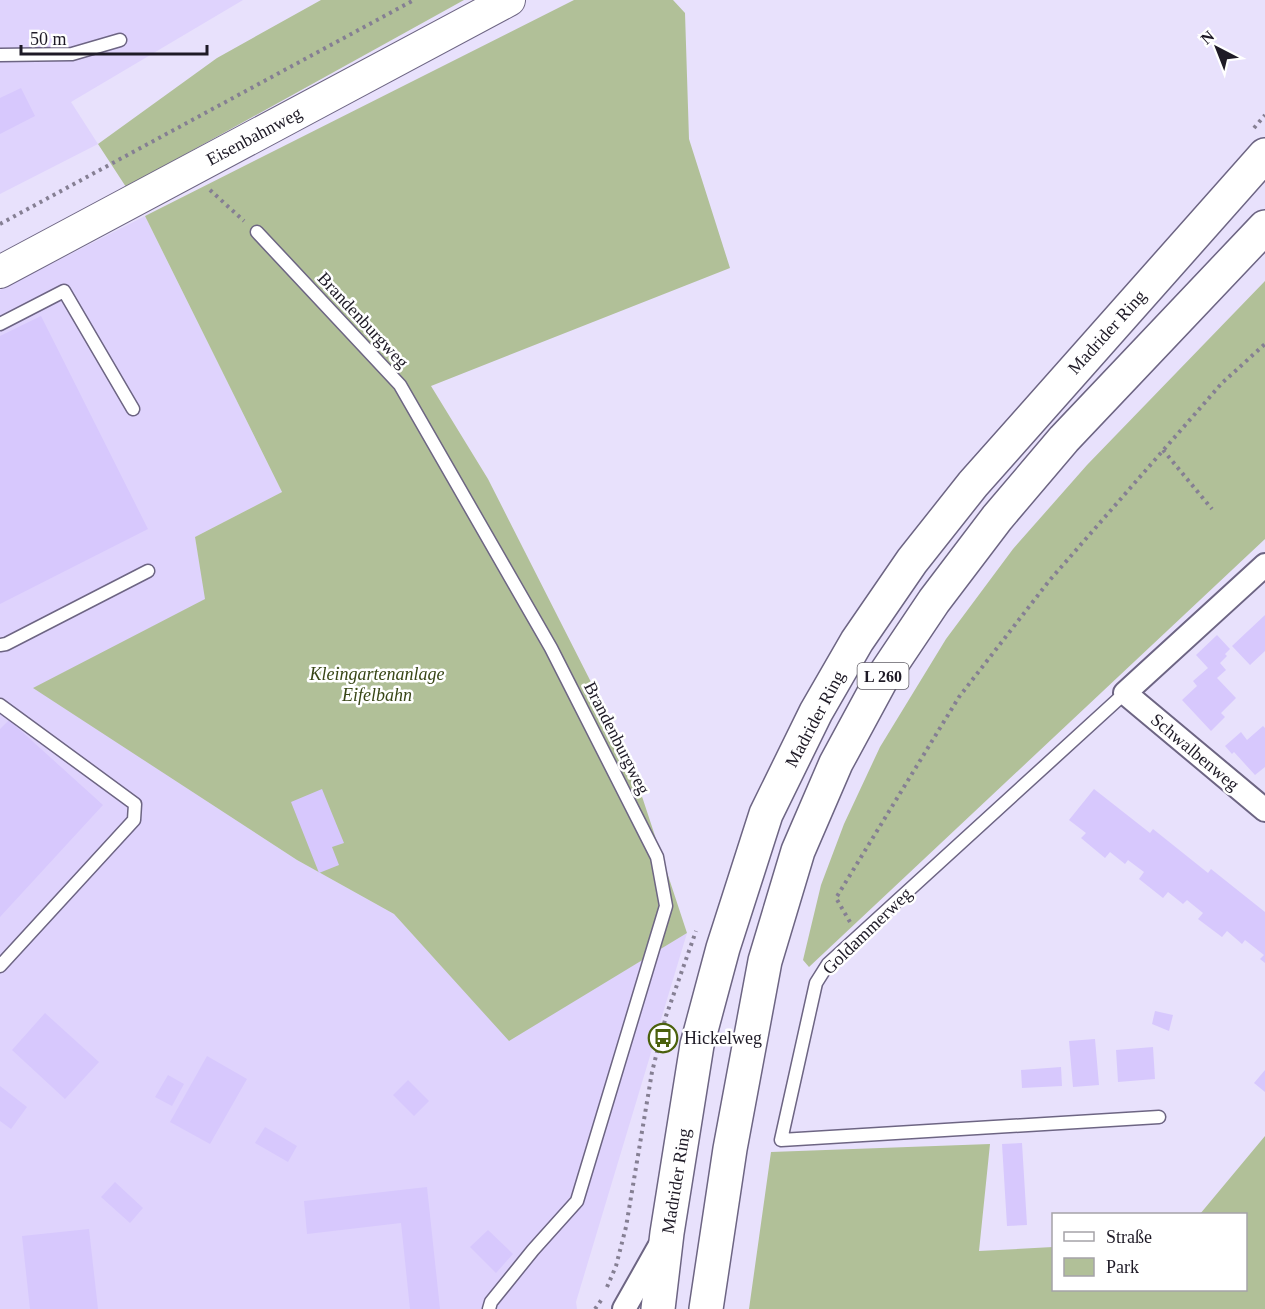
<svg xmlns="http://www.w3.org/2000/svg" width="1265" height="1309" viewBox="0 0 1265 1309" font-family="Georgia,serif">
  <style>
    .built { fill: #dfd3fd }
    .green { fill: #b1c098 }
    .building { fill: #d7c8fd }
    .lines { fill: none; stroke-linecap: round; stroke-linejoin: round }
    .lane-casing { stroke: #6d6583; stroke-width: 15 }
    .street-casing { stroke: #6d6583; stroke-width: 26 }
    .secondary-casing { stroke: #6d6583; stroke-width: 34 }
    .primary-casing { stroke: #6d6583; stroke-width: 36 }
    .path { stroke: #857f93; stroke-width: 4; stroke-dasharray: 3 4.5; stroke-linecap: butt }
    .lane { stroke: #fff; stroke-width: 12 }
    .street { stroke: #fff; stroke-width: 22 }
    .secondary { stroke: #fff; stroke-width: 32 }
    .primary { stroke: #fff; stroke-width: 33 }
    .labels { text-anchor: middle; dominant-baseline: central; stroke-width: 5; stroke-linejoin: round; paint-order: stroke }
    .shield { fill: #fff; stroke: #625f67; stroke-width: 1.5 }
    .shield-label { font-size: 16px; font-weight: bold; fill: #1e1a26 }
    .street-label { font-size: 18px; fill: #1e1a26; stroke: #fff }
    .park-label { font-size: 18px; font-style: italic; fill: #384616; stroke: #fff }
    .poi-label { font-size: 18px; fill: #1e1a26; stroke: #fff; text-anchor: start }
  </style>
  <rect width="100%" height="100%" fill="#e8e1fc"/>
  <path class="built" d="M0 0H243L71 102 98 144 0 194Z
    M145 216 282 492 195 537 206 599 34 688 297 860 394 914 509 1040 687 933 576 1302 577 1309H0V290Z"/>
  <path class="green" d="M321 0H464L126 187 98 144 217 58Z
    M574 0H673L685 13 689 139 730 268 431 386 488 479 629 757 687 933 509 1041 394 914 297 860 33 688 205 599 195 537 282 492 145 216Z
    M1265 281V539L809 967 803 960 821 885 844 824 880 747 946 639 1013 549 1087 465Z
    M1265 1136V1309H749L771 1152 990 1144 979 1251 1053 1247 1054 1290H1246V1214H1200Z"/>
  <path class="building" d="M21 88 35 116 0 134V98Z
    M41 316 148 529 0 604V336Z
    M1265 615V651L1250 665 1232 646Z
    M1217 635 1230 649 1225 654 1227 656 1220 663 1226 670 1217 678 1236 698 1221 713 1225 717 1211 731 1182 700 1197 686 1193 681 1208 668 1196 655Z
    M9 720 103 805 0 917V729Z
    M1263 726 1265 728V767L1255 775 1234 752 1232 754 1225 746 1241 732 1247 740Z
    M322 789 344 843 332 847 339 865 319 873 291 802Z
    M1094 789 1150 833 1153 829 1208 873 1211 869 1265 912V963L1260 959 1264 955 1245 940 1242 944 1227 931 1222 937 1198 919 1203 913 1187 900 1183 904 1168 892 1163 898 1139 879 1144 872 1128 860 1125 864 1110 852 1105 858 1081 838 1086 833 1069 820Z
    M1155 1011 1173 1015 1169 1031 1152 1024Z
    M45 1013 99 1062 65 1099 12 1050Z
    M1095 1039 1099 1085 1073 1087 1069 1041Z
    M1153 1047 1155 1079 1118 1082 1116 1050Z
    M207 1056 247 1079 210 1144 170 1122Z
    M1061 1067 1062 1086 1022 1088 1021 1070Z
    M1265 1070V1092L1254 1083Z
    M168 1075 184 1084 172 1106 155 1097Z
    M408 1080 429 1101 414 1116 393 1095Z
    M0 1086 27 1107 11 1129 0 1121Z
    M265 1127 297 1146 288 1162 255 1143Z
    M1022 1143 1027 1225 1007 1226 1002 1144Z
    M115 1182 143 1208 130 1223 101 1197Z
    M427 1187 440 1309H410L401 1223 307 1234 304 1201Z
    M89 1229 98 1309H30L22 1236Z
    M488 1230 513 1254 496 1273 470 1247Z"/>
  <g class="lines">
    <g class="lane-casing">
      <path id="lane" d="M0 55 72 54 120 40
        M257 232 400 385 551 648 657 857 666 906 577 1201 533 1250 491 1302 489 1309
        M0 324 64 291 133 409
        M0 645 6 644 148 571
        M1125 693 828 964 816 983 781 1140 1159 1117
        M0 705 135 804 134 820 0 966"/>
    </g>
    <g class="street-casing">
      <path id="street" d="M1265 565 1125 693 1265 810
        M624 1309 659 1247"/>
    </g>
    <g class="secondary-casing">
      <path id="secondary" d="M0 272 509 0"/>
    </g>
    <g class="primary-casing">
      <path id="primary" d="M658 1309 667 1233 697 1045 723 948 766 814 816 712 857 641 912 561 973 484 1265 155
        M706 1309 730 1149 765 961 798 851 836 763 881 680 934 601 997 518 1064 439 1265 227"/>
    </g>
    <path class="path" d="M1254 128 1265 115
      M210 190 244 221
      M0 224 414 0
      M1163 450 1212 509
      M850 922 836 898 959 697 1049 581 1222 383 1265 344
      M607 1287 616 1266 626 1227 652 1072 666 1016 696 931
      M595 1309 602 1299"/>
    <use href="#lane" class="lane"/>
    <use href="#street" class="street"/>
    <use href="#secondary" class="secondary"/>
    <use href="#primary" class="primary"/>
  </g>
  <defs>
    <g id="bus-ring" transform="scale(1.5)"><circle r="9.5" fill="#fff" stroke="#4b610d" stroke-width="1.5"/><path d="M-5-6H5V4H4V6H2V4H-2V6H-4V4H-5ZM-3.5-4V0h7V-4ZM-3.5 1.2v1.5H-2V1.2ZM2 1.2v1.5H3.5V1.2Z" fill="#4b610d"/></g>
  </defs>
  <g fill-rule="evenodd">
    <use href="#bus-ring" x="663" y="1038"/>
  </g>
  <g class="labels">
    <rect class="shield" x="857.5" y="663" width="51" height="26" rx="4.5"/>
    <g class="shield-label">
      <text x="883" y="676">L 260</text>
    </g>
    <g class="street-label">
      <text transform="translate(254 136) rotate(-28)">Eisenbahnweg</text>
      <text transform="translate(363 320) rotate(47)">Brandenburgweg</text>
      <text transform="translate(1107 332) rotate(-48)">Madrider Ring</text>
      <text transform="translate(815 719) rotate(-62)">Madrider Ring</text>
      <text transform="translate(617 738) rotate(63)">Brandenburgweg</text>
      <text transform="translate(1195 752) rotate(40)">Schwalbenweg</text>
      <text transform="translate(867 931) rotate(-44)">Goldammerweg</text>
      <text transform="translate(676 1181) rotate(-81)">Madrider Ring</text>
    </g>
    <g class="park-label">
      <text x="377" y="674">Kleingartenanlage<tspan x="377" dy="21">Eifelbahn</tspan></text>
    </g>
    <g class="poi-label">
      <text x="684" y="1038">Hickelweg</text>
    </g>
  </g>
  <rect x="1052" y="1213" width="195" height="78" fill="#ffffff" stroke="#a5a3a8" stroke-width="1.5"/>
  <rect x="1064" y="1232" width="30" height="9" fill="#ffffff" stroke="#a5a3a8" stroke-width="1.5"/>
  <text x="1106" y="1243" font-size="18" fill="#1e1a26">Straße</text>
  <rect x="1064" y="1258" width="30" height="18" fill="#b1c098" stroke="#a5a3a8" stroke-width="1.5"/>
  <text x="1106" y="1273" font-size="18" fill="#1e1a26">Park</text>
  <g transform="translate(1217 48) rotate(318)" stroke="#ffffff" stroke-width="4.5" paint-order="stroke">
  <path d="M0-4.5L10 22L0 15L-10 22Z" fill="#1e1a26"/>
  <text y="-9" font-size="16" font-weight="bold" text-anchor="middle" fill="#1e1a26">N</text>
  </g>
  <path d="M21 45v9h186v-9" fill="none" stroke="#1e1a26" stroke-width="3"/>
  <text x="30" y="45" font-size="18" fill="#1e1a26" stroke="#ffffff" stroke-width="4.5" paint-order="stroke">50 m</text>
</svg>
